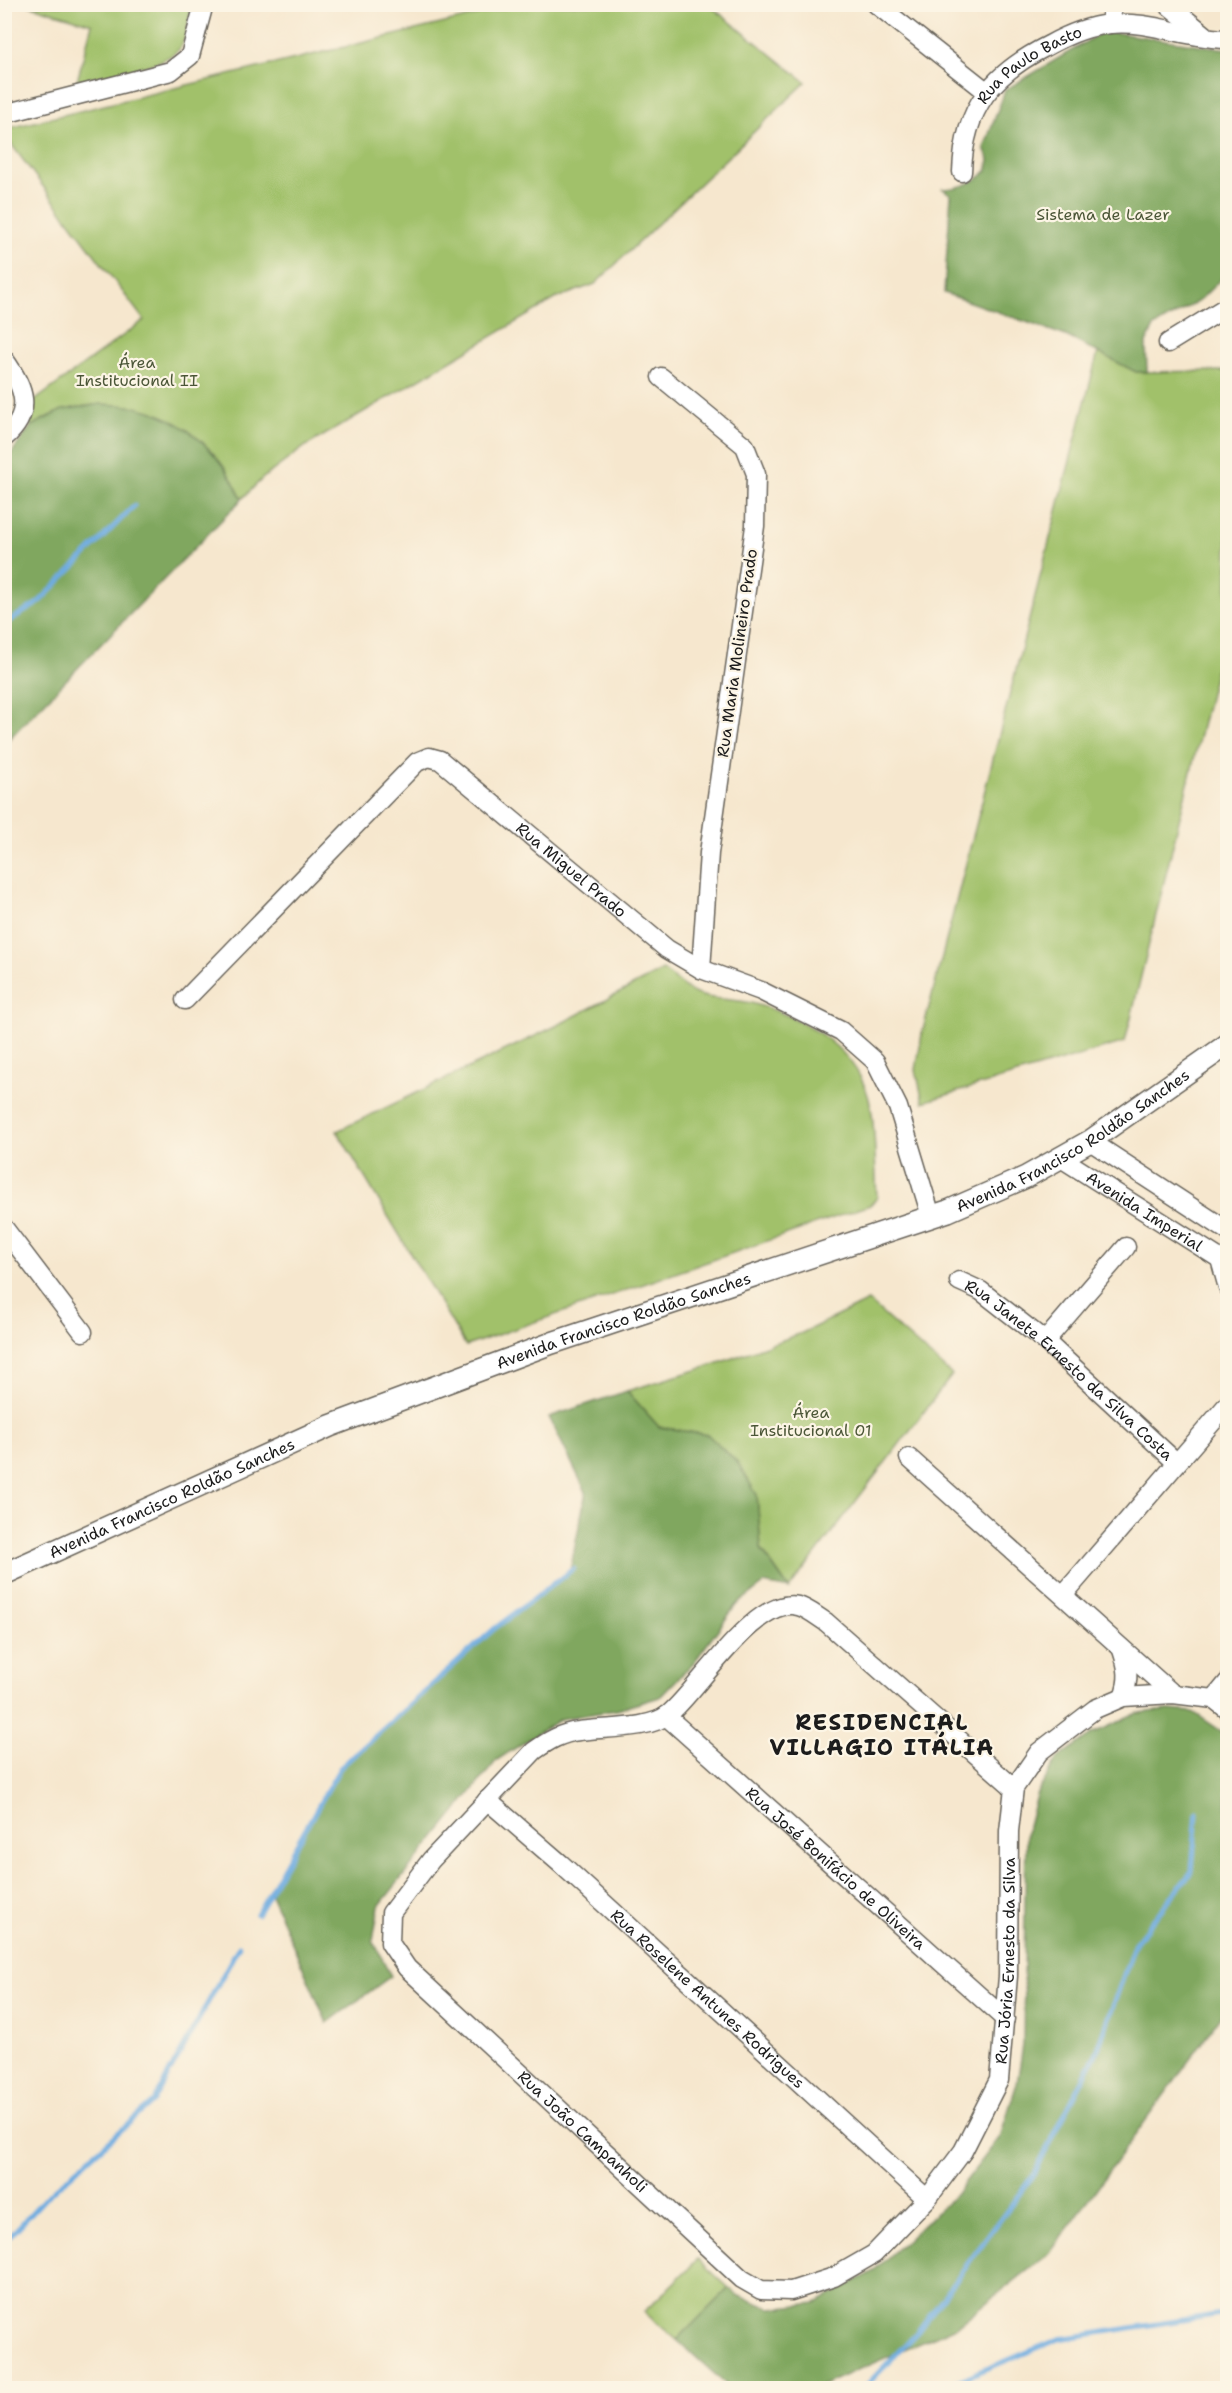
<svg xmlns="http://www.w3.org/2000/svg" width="1232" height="2393" viewBox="0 0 1232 2393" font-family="'Shantell Sans',sans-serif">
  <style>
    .green { fill: #a1c16a; stroke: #5e6e43; stroke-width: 1.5 }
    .forest { fill: #80a75e; stroke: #4e623d; stroke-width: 1.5 }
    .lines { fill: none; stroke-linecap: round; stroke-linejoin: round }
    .stream { stroke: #6eace0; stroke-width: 5 }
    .minor-casing { stroke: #68635a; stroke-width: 21 }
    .tertiary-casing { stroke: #68635a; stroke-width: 24 }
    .minor { stroke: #fff; stroke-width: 18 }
    .tertiary { stroke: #fff; stroke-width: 21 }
    .labels { text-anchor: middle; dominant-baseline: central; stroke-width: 4.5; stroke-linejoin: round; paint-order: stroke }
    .street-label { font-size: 16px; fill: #1c1c1c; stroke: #fcf5e5 }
    .park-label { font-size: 16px; fill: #4b5637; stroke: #fcf5e5 }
    .district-label { font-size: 22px; font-weight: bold; letter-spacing: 1.5px; fill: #1c1c1c; stroke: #fcf5e5 }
  </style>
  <rect width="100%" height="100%" fill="#fcf5e5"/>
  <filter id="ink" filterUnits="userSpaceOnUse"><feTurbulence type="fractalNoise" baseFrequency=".0167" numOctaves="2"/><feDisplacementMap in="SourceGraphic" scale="12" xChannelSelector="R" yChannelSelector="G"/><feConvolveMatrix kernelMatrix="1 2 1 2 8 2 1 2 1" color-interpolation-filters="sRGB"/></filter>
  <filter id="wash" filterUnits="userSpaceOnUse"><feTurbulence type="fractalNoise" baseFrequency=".008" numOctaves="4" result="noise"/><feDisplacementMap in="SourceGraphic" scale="24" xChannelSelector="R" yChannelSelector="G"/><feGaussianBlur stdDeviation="1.35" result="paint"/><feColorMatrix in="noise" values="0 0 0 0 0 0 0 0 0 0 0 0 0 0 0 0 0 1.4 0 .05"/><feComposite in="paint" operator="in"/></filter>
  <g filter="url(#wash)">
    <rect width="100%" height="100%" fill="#f6e7ce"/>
    <path class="green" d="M28 5 192 4V5C189 17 187 34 182 45 171 67 100 76 77 81L92 24Z
      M519 5H709L806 82 595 284 557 298 306 446 263 478 242 499C209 427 143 391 65 410 53 413 42 420 31 426L28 419 33 402 144 320 5 136V129Z
      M1098 352 1136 372 1227 371V624L1125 1042 923 1102 916 1070 922 1034Z
      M663 970C673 977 685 989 696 994 713 1001 736 998 755 1004 807 1019 860 1050 871 1107 876 1136 875 1169 877 1198L870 1205C736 1253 601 1298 466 1346L337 1131 554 1027Z
      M868 1301 952 1375 789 1589 761 1548 757 1495 708 1435 659 1427 627 1391 716 1364 802 1333Z
      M698 2259 729 2288 677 2340 644 2312Z"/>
    <path class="forest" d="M1104 31 1227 49V273L1199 301 1154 327 1146 343 1147 372H1136L1066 336 944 293 951 195 943 189C961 188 974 183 987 171L989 159 984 148 1005 90Z
      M101 404C115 405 130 405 143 409 189 421 223 456 242 499L5 743V462L31 426 62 410Z
      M627 1391 659 1427 708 1435 738 1463 757 1495 761 1549 789 1589 764 1584 736 1605 695 1661 660 1697 616 1710 560 1719 497 1760 379 1906 373 1940 391 1976 327 2023 269 1890 340 1768 494 1629 570 1571 586 1492 549 1417Z
      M1169 1710 1193 1712 1227 1735V2008L1050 2253 954 2328 816 2388H730L677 2340 729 2288 739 2296 771 2308 816 2303 872 2272 955 2195 1000 2137 1017 2083 1023 2045 1026 1833 1036 1795 1058 1758 1092 1734 1138 1713Z"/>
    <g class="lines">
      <path class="stream" d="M4 624 38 603 134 506
        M257 1914 340 1768 494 1629 573 1569
        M4 2243 47 2196 154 2101 239 1946
        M864 2388 918 2331 1034 2174 1097 2052 1135 1943 1192 1871 1197 1812
        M940 2388 1059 2339 1228 2313"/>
    </g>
  </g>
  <g filter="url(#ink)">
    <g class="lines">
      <g class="minor-casing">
        <g id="minor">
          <path d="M876 4 986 91"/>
          <path d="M1167 4 1205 35"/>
          <path d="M1110 24 1113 4"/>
          <path d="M4 114 171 71 190 56 204 4"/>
          <path id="s1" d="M962 172C964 107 993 73 1049 45 1067 35 1090 26 1110 24 1150 20 1188 39 1228 39"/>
          <path d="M1168 343 1228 306"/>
          <path d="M4 359C25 388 34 412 4 438"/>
          <path d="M661 377 745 446 756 474 755 526 709 853 701 969"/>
          <path id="s2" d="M185 1000 417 762 429 757 440 760 667 949 701 969 761 991 841 1031 875 1061 898 1107 931 1216"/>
          <path d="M1090 1141 1228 1231"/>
          <path id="s3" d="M1061 1158 1228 1264"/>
          <path d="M4 1228 83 1332"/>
          <path d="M1220 1259 1228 1288"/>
          <path id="s4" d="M959 1281 981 1291 1045 1341 1177 1463"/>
          <path d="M1045 1341 1126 1247"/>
          <path d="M909 1458 1173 1694"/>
          <path d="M1064 1594 1228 1404"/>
          <path d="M1122 1650C1128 1668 1130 1679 1123 1697"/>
          <path d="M1214 1699 1228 1682"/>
          <path id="s5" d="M666 1716 1005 2019"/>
          <path id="s6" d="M1014 1788 826 1622C818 1617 807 1608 798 1606 756 1595 699 1689 669 1714 650 1730 603 1727 579 1731 561 1733 548 1741 534 1751L431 1860 391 1913 390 1943 407 1968 742 2279 761 2290 791 2291 834 2277 874 2254 927 2199 963 2151 999 2080 1008 1976 1009 1831 1014 1788 1039 1752 1095 1709 1123 1697 1173 1694 1214 1699 1228 1710"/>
          <path id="s7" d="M487 1800 561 1864 927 2199"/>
        </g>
      </g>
      <g class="tertiary-casing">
        <g id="tertiary">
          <path id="s8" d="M4 1574 330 1426 552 1343 948 1211 1026 1177 1090 1141 1228 1044"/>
        </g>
      </g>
      <use href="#minor" class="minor"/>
      <use href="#tertiary" class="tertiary"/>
    </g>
  </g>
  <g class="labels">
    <g class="street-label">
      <text stroke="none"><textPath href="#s1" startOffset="136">Rua Paulo Basto</textPath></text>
      <text transform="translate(737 653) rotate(-82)">Rua Maria Molineiro Prado</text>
      <text stroke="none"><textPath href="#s2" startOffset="528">Rua Miguel Prado</textPath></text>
      <text stroke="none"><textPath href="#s8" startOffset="1156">Avenida Francisco Roldão Sanches</textPath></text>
      <text stroke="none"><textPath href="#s3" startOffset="99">Avenida Imperial</textPath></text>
      <text stroke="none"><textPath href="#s8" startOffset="670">Avenida Francisco Roldão Sanches</textPath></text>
      <text stroke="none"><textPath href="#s4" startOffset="142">Rua Janete Ernesto da Silva Costa</textPath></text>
      <text stroke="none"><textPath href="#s8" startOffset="184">Avenida Francisco Roldão Sanches</textPath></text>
      <text stroke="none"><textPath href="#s5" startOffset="228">Rua José Bonifácio de Oliveira</textPath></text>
      <text stroke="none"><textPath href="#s6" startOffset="1812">Rua Jória Ernesto da Silva</textPath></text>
      <text stroke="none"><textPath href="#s7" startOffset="297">Rua Roselene Antunes Rodrigues</textPath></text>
      <text stroke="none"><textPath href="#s6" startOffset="1116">Rua João Campanholi</textPath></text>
    </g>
    <g class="park-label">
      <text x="1103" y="214">Sistema de Lazer</text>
      <text x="137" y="362">Área<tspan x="137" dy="18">Institucional II</tspan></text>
      <text x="811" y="1412">Área<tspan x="811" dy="18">Institucional 01</tspan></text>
    </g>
    <g class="district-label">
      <text x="882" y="1722">RESIDENCIAL<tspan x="882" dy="25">VILLAGIO ITÁLIA</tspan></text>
    </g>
  </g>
  <rect width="1232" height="2393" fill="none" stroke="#fcf5e5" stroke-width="24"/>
</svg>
